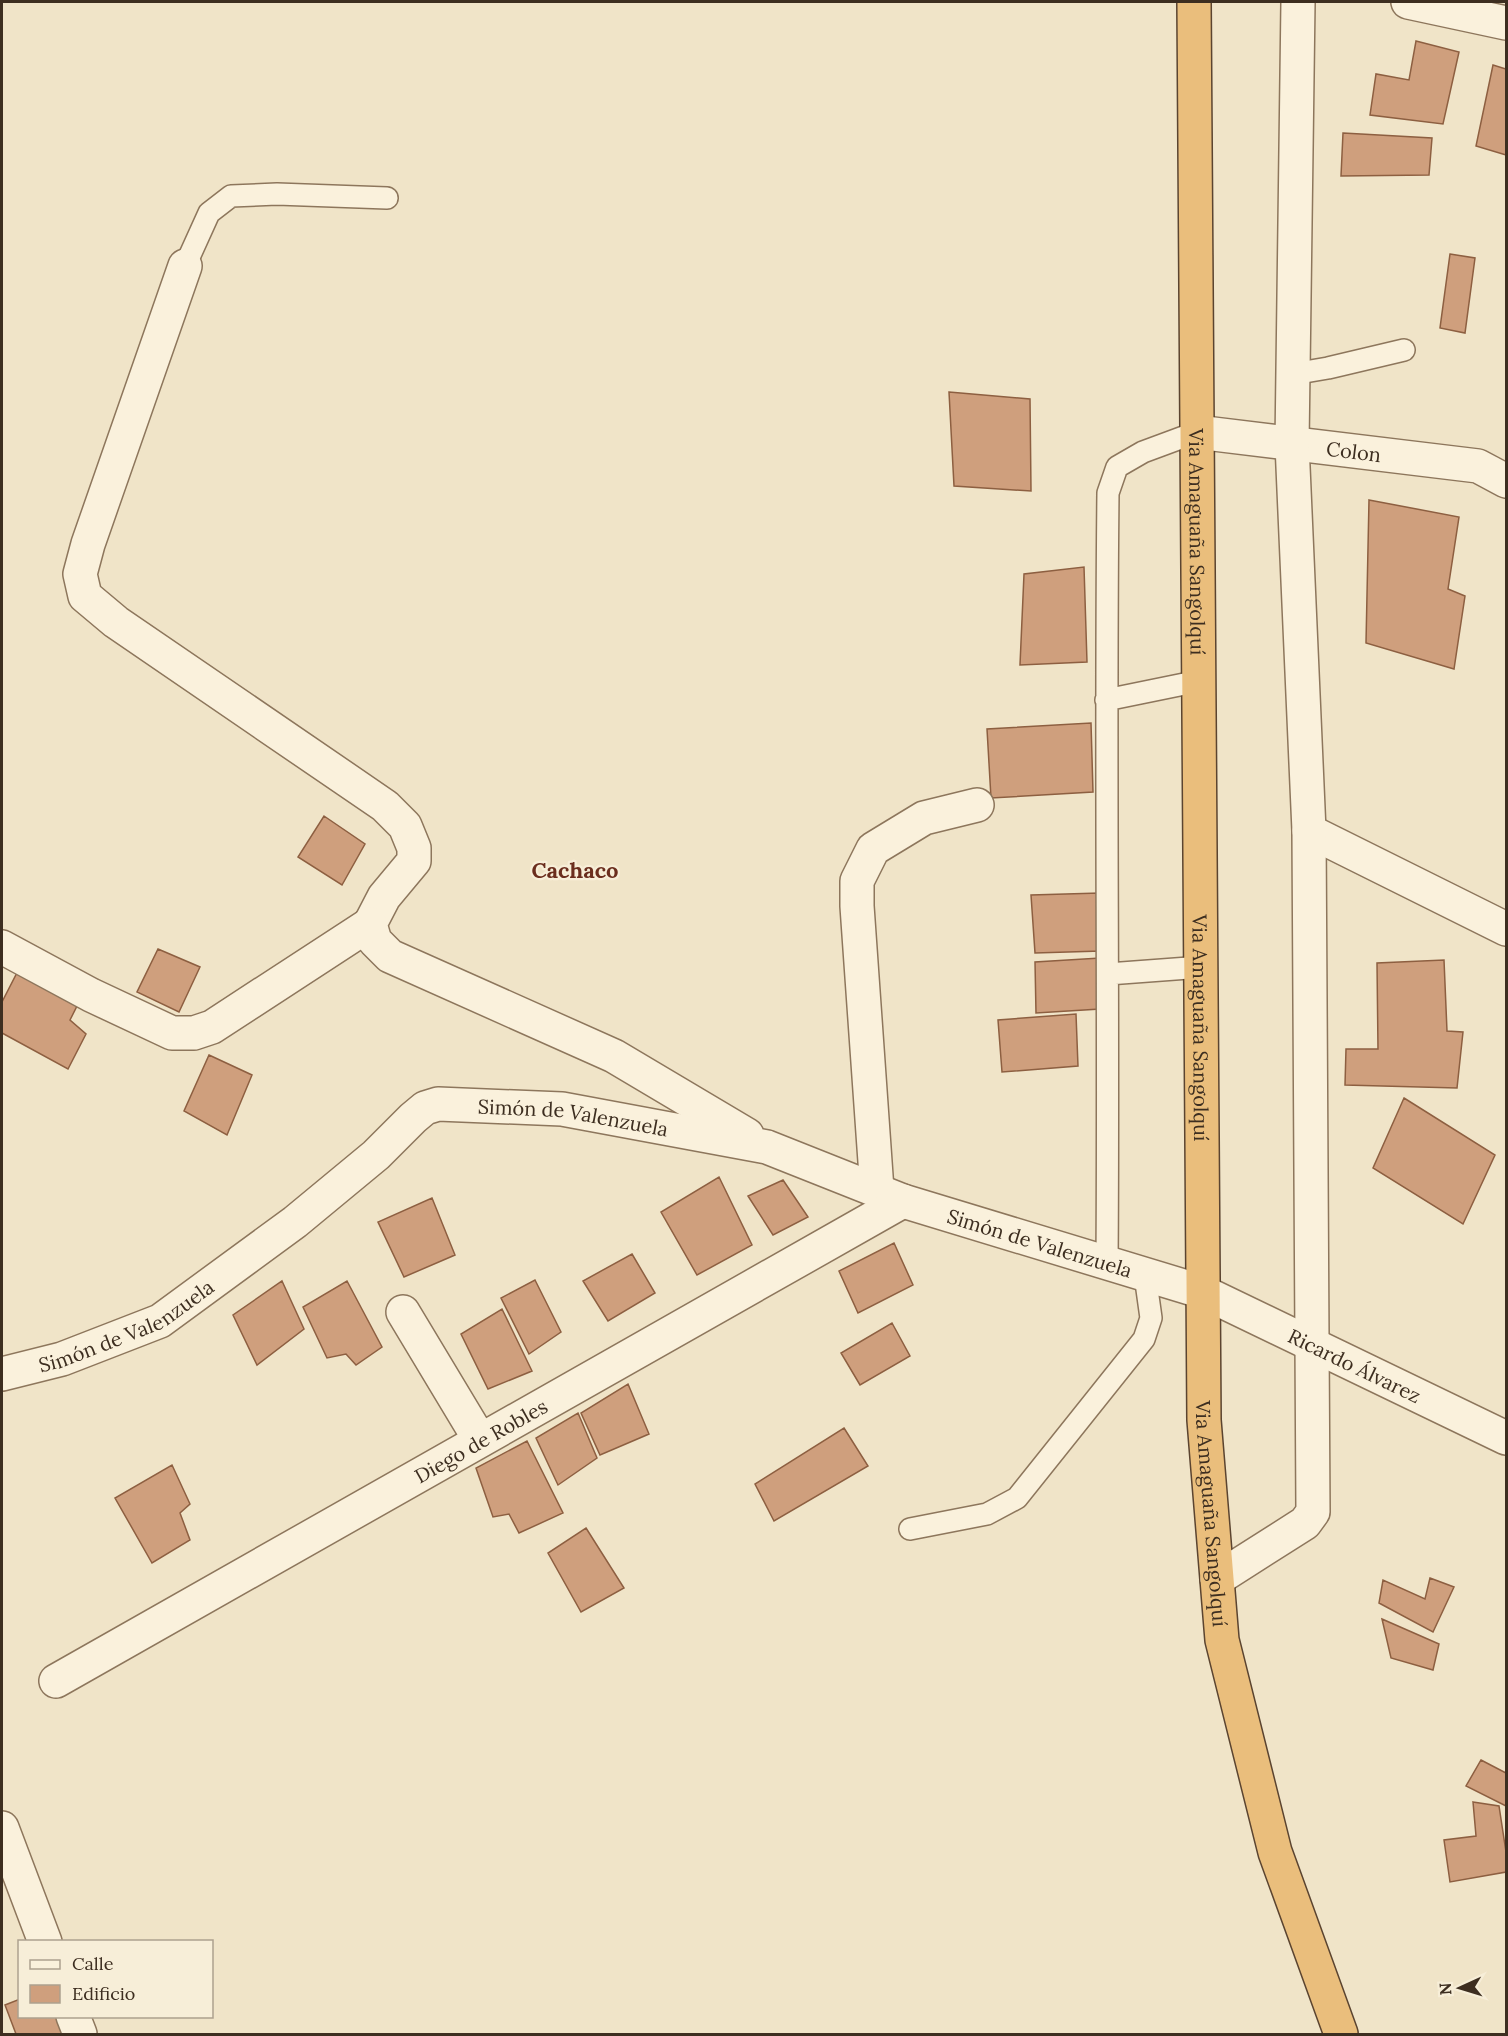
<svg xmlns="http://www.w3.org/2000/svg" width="1508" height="2036" viewBox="0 0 1508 2036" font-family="Lora,serif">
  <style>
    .building { fill: #cf9f7d; stroke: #8d5f41; stroke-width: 1.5 }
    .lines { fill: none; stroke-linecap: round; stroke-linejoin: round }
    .service-casing { stroke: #8d765c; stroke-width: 24 }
    .minor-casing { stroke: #8d765c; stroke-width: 36 }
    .trunk-casing { stroke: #5b4430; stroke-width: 36 }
    .service { stroke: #faf1dc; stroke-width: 21 }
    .minor { stroke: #faf1dc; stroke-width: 33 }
    .trunk { stroke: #eabe7c; stroke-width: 33 }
    .labels { text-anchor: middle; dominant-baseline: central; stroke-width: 4.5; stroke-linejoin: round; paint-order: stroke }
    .street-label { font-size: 20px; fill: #3d2e20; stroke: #f7eed8 }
    .quarter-label { font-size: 22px; font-weight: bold; fill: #6b2e1e; stroke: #f7eed8 }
  </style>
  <rect width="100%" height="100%" fill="#f0e4c8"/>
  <path class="building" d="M1416 41 1459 52 1443 124 1370 115 1376 74 1409 80Z
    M1493 65 1506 69V155L1476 146Z
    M1343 133 1432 138 1429 175 1341 176Z
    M1450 254 1475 258 1465 333 1440 328Z
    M949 392 1030 399 1031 491 954 486Z
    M1369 500 1459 517 1448 589 1465 596 1454 669 1366 643Z
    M1084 567 1087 662 1020 665 1024 574Z
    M1091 723 1093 792 991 798 987 729Z
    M324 816 365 844 342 885 298 857Z
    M1100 893 1101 951 1035 953 1031 895Z
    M158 949 200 967 179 1012 137 992Z
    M1100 958V1009L1036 1013 1035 962Z
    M1444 960 1447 1031 1463 1032 1457 1088 1345 1085 1346 1049H1378L1377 963Z
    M22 963 82 996 70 1020 86 1034 68 1069 2 1033V1002Z
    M1076 1014 1078 1066 1002 1072 998 1020Z
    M209 1055 252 1075 227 1135 184 1111Z
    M1404 1098 1495 1155 1463 1224 1373 1168Z
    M719 1177 752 1245 697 1275 661 1212Z
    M783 1180 808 1217 773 1235 748 1196Z
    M432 1198 455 1255 404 1277 378 1222Z
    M894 1243 913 1285 858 1313 839 1271Z
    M632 1254 655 1293 608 1321 583 1281Z
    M535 1280 561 1332 529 1354 501 1298Z
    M282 1281 304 1329 257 1365 233 1315Z
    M347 1281 382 1347 356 1365 346 1354 327 1358 303 1307Z
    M502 1309 532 1371 488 1389 461 1334Z
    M892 1323 910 1356 860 1385 841 1353Z
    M628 1384 649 1434 600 1455 581 1413Z
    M578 1413 597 1458 558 1485 536 1438Z
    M844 1428 868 1466 774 1521 755 1484Z
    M527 1441 563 1513 519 1533 509 1514 493 1517 476 1468Z
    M172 1465 190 1504 180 1513 190 1540 152 1563 115 1498Z
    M586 1528 624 1588 581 1612 548 1553Z
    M1430 1578 1454 1587 1433 1632 1379 1603 1383 1580 1425 1599Z
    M1382 1619 1439 1644 1433 1670 1391 1658Z
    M1481 1760 1506 1773V1806L1466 1786Z
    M1473 1802 1499 1806 1506 1852V1872L1450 1882 1444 1840 1476 1836Z
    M20 1999V2016H60L63 2034H16L5 2005Z"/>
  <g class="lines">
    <g class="service-casing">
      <path id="service" d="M185 266 209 213 231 196 277 194 387 198
        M1293 374 1328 368 1404 350
        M1106 700 1199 681
        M1108 974 1202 967
        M1107 1262C1109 1006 1105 749 1108 493L1117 467 1143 452 1197 432
        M910 1529 987 1514 1017 1498 1144 1339 1151 1318 1145 1275"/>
    </g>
    <g class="minor-casing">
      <g id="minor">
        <path d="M1408 2 1506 23"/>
        <path d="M185 266 88 544 80 574 85 596 116 622 385 806 405 826 414 848V861L384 897 370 924 375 941 390 956 614 1056 747 1135"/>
        <path id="s1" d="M1197 432 1478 466 1506 481"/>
        <path d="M1309 831 1506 929"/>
        <path d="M2 947 91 995 172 1033H194L212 1027 370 924"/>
        <path d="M877 1190 857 906V881L873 849 924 818 977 805"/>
        <path d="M403 1312 480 1440"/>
        <path id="s2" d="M2 1374 62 1359 160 1321 295 1222 376 1155 413 1118 425 1108 438 1104 562 1109 767 1147 903 1201 1203 1292 1506 1438"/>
        <path d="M1217 1579 1305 1523 1313 1512 1309 831 1292 444 1298 2"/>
        <path id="s3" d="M56 1681 903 1201"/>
        <path d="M2 1828 45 1942"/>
        <path d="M73 2016 80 2034"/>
      </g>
    </g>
    <g class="trunk-casing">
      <g id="trunk">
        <path id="s4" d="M1194 2 1204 1420 1222 1640 1275 1852 1341 2034"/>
      </g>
    </g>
    <use href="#service" class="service"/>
    <use href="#minor" class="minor"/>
    <use href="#trunk" class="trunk"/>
  </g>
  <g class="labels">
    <g class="street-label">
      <text stroke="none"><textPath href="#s1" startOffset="158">Colon</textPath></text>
      <text stroke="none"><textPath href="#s4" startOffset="540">Via Amaguaña Sangolquí</textPath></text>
      <text stroke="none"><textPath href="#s4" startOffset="1026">Via Amaguaña Sangolquí</textPath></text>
      <text stroke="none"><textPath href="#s2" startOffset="657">Simón de Valenzuela</textPath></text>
      <text stroke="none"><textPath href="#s2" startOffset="1143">Simón de Valenzuela</textPath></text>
      <text stroke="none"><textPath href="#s2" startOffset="134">Simón de Valenzuela</textPath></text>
      <text stroke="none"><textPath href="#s2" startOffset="1482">Ricardo Álvarez</textPath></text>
      <text stroke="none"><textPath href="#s3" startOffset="488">Diego de Robles</textPath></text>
      <text stroke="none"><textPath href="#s4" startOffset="1512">Via Amaguaña Sangolquí</textPath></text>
    </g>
    <g class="quarter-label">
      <text x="575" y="870">Cachaco</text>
    </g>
  </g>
  <rect width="1508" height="2036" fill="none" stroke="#3d2e20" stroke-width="6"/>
  <rect x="18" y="1940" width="195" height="78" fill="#f7eed8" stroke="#ada18e" stroke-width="1.5"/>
  <rect x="30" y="1960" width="30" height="9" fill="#faf1dc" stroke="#ada18e" stroke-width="1.5"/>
  <text x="72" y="1970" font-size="18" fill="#3d2e20">Calle</text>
  <rect x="30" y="1985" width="30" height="18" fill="#cf9f7d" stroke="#ada18e" stroke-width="1.5"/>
  <text x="72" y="2000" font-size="18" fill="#3d2e20">Edificio</text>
  <g transform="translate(1460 1988) rotate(266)" stroke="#f7eed8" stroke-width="4.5" paint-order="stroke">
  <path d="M0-4.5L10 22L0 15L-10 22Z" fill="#3d2e20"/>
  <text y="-9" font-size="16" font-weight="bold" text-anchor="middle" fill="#3d2e20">N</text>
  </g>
</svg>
